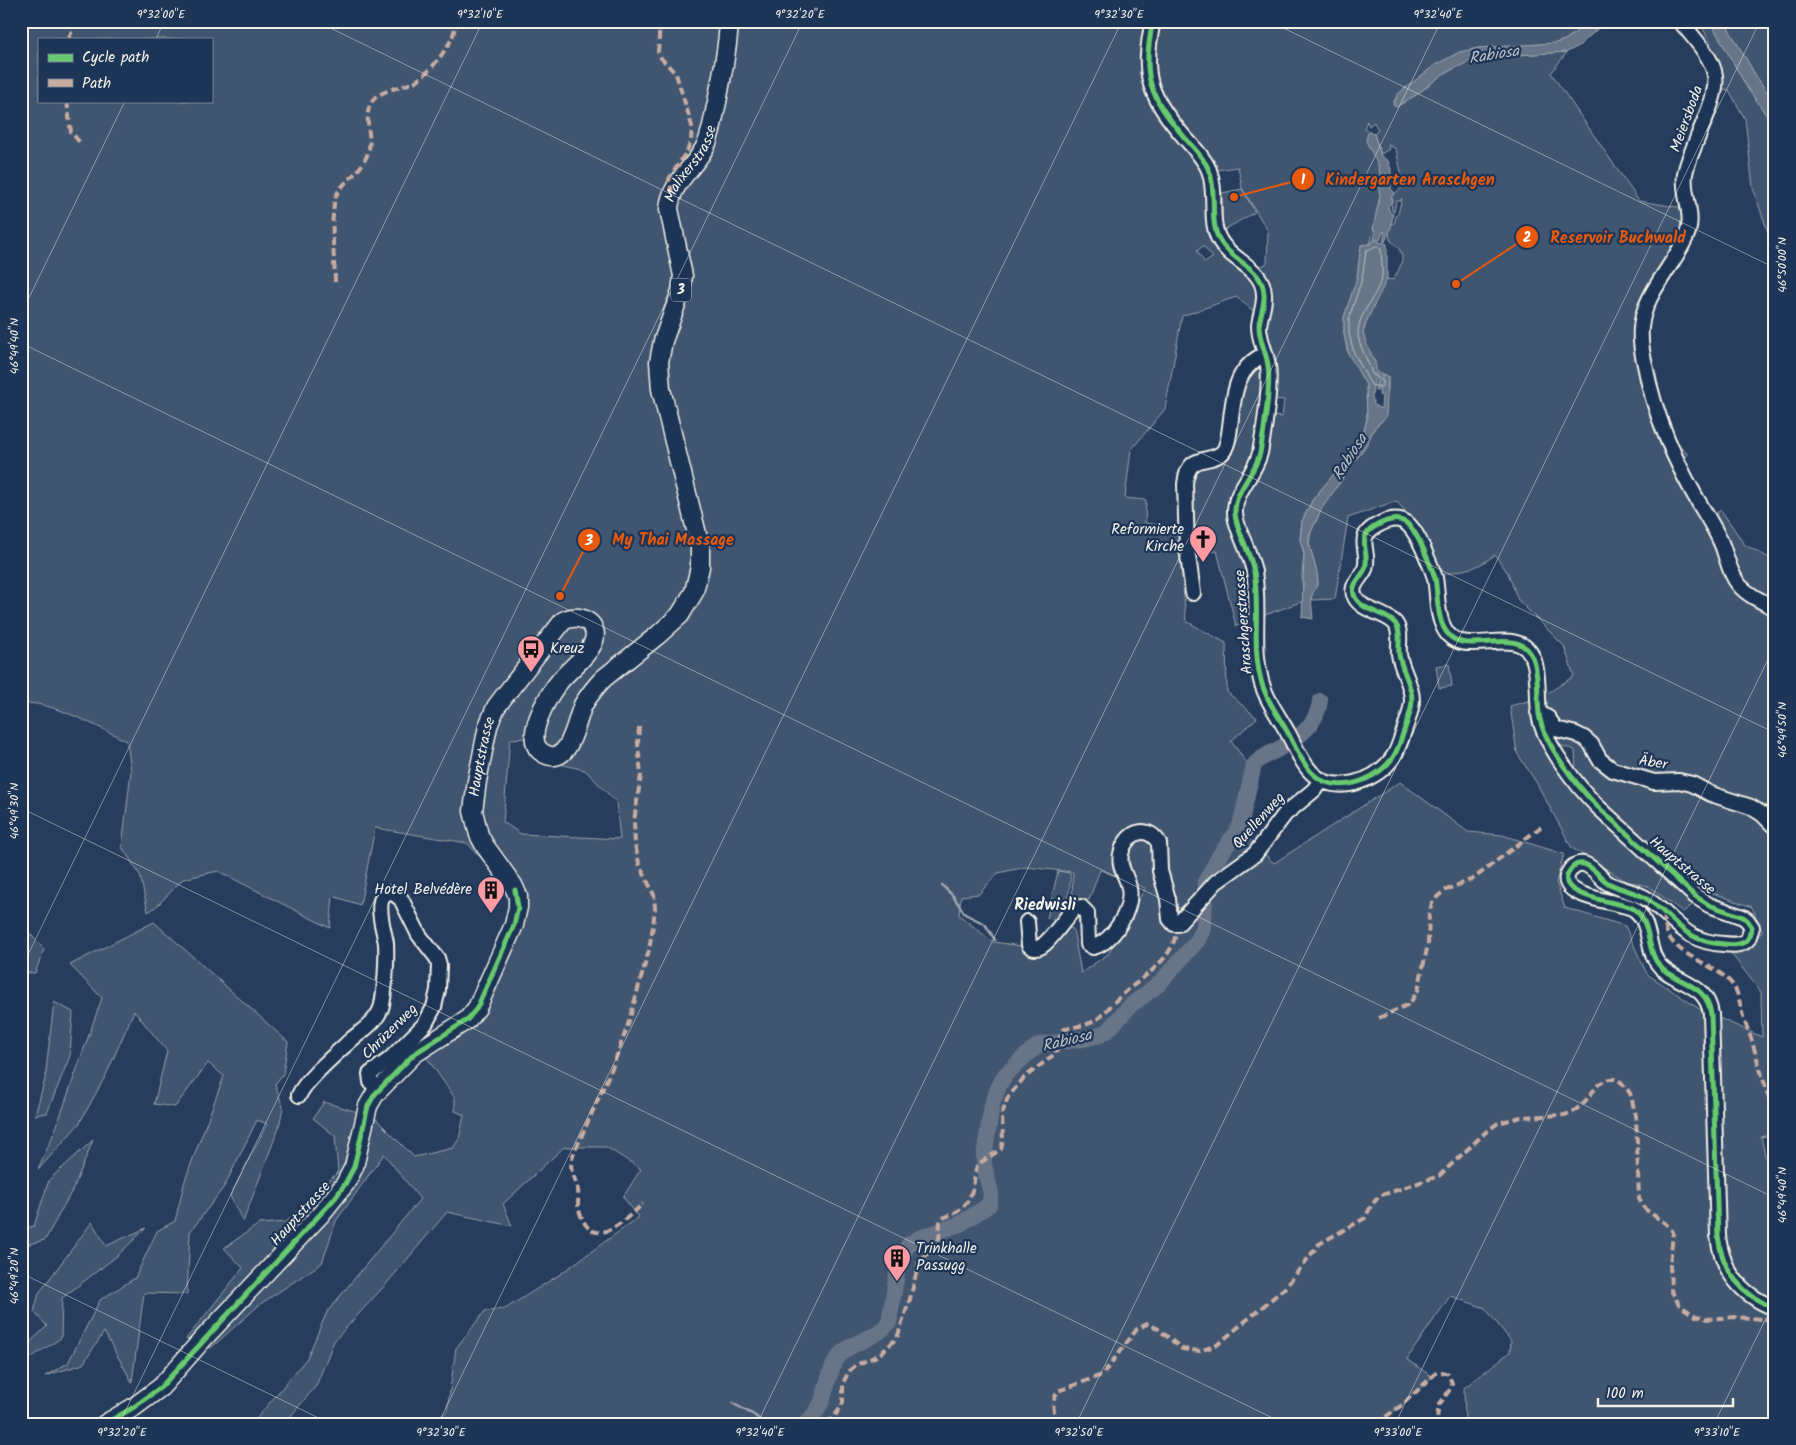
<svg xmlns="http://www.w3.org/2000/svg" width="1796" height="1445" viewBox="0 0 1796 1445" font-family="Kalam,sans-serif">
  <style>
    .green { fill: #40546f; stroke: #9aa2ac; fill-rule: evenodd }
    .water { fill: #677588; stroke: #9fa7ae }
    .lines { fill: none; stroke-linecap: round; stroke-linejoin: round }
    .shore { stroke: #bcbfc2; stroke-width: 1 }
    .stream { stroke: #9fa7ae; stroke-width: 2.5 }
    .river { stroke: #677588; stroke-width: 16 }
    .minor-casing { stroke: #f4f1e8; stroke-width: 18 }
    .major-casing { stroke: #f4f1e8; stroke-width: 21 }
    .minor { stroke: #1d3557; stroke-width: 14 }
    .major { stroke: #1d3557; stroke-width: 18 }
    .quiet { stroke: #c7aca2; stroke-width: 4; stroke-dasharray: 8 4; stroke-linecap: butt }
    .cycleway-casing { stroke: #1d3557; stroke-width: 8 }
    .cycleway { stroke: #67ca6e; stroke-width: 5 }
    .ticks { fill: none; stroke: #f4f1e8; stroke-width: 1; stroke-opacity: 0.45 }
    .labels { text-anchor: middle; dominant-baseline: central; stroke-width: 4.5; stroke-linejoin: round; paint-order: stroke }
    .shield { fill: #1d3557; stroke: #b4b9bc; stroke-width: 1 }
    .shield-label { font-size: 14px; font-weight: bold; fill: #f4f1e8 }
    .street-label { font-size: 15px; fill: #f4f1e8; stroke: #1d3557 }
    .poi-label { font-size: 15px; fill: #f4f1e8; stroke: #1d3557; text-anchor: end }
    .water-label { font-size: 16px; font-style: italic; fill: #bcbfc2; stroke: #1d3557 }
    .neighbourhood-label { font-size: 16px; font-weight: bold; fill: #f4f1e8; stroke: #1d3557 }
    .leader { fill: none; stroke: #e8590c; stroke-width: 2 }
    .callout-dot { fill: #e8590c; stroke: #1d3557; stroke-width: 2 }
    .mark-label { font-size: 15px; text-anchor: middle; font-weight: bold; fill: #fff }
    .callout-label { font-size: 16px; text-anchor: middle; font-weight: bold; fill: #e8590c; stroke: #1d3557; stroke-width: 4.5; stroke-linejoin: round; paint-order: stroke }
    .neatline { fill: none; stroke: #f4f1e8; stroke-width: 2 }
    .ticks-label { font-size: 12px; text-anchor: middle; fill: #f4f1e8 }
  </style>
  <rect width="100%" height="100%" fill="#263d5d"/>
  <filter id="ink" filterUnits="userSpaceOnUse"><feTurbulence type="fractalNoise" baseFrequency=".02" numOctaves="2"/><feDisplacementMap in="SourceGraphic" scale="10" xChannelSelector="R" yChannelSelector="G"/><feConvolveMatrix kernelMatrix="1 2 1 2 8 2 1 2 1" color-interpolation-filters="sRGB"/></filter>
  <g filter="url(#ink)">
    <path class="green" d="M21 21H1591L1565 40 1556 43 1479 48 1460 52 1435 65 1398 94 1393 103 1396 107 1416 95 1443 74 1472 60 1500 56 1567 52 1551 73 1639 201 1690 209 1641 342 1670 432 1688 455 1678 462 1709 518 1721 510 1745 545 1775 561V1134L1761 1137 1772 1186 1775 1187V1424H1465L1464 1388 1510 1352 1511 1341 1485 1308 1450 1296 1407 1359 1432 1377 1402 1405 1376 1424H432L447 1411 456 1348 485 1311 505 1309 559 1275 639 1217 623 1197 641 1169 606 1147H564L503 1204 512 1226 447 1212 388 1282 334 1341 316 1386 284 1424H252L307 1358 327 1312 420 1199 384 1154 336 1221 322 1263 259 1305 211 1348 186 1339 243 1268 224 1248 259 1224 286 1222 338 1172 335 1136 313 1118 324 1102 374 1117 414 1157 453 1148 459 1139 464 1115 455 1111V1098L427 1058 419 1044 467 1015 514 923 513 892 467 843 375 828 360 905 333 896 330 928 218 871 183 879 157 906 148 912 140 875 122 847 131 771 127 741C104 730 46 698 21 704ZM39 39H211V101H39ZM1367 121 1369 126 1374 122 1378 130 1374 134 1381 154 1389 149 1388 145 1396 149 1404 186 1391 197 1393 200 1391 203 1392 211 1394 212 1396 201H1400L1402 198 1398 214 1396 215 1395 222 1391 225 1389 232 1390 240C1408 254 1403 263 1393 280L1387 279 1385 282C1380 293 1361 328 1363 338 1366 349 1376 359 1376 371L1388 377V390L1382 421 1375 427 1366 445 1322 508 1311 532 1309 543 1317 573 1318 583 1312 594 1311 600 1335 599 1348 518 1396 501 1416 523 1438 576 1475 567 1483 563 1495 555 1508 573 1518 600 1564 646 1574 676 1542 697 1510 706 1517 753 1536 782 1572 848 1626 881 1648 886 1683 912 1710 892 1752 907 1762 931 1749 950 1729 951 1761 992 1762 1037 1701 1010 1647 974 1625 926 1565 908 1556 882 1564 854 1502 835 1468 832 1400 782 1274 863 1244 834 1255 774 1231 741 1257 718 1227 692 1226 643 1186 621 1178 527 1145 523 1146 500 1125 498 1131 450 1165 409 1182 316 1236 297 1261 317 1265 354 1238 383 1218 455 1188 473 1193 533 1200 544H1205L1207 552 1217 551 1236 626 1303 601 1302 574 1304 554 1300 539 1302 521 1313 499 1335 473 1363 434 1367 419 1366 385 1347 350 1344 334V318L1357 278 1361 245 1370 244 1374 230 1373 229 1380 196C1379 190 1381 186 1381 180 1381 176 1379 169 1378 164 1375 153 1361 143 1370 132L1364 128ZM1238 167 1242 188 1268 231 1267 263 1253 271 1215 229 1209 171ZM1203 246 1213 257 1205 263 1197 251ZM1267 398 1284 400 1282 417 1265 415ZM528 738 538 759 585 770 616 802 620 839 521 834 503 822 510 739ZM1558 745 1575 750 1576 774ZM1026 867 1073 872 1072 899 1089 900 1100 870 1145 888 1108 954 1081 973 1073 929 1064 926 1038 955 1022 946 993 942 959 915 961 896 979 894 998 873Z
      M1699 21H1710L1748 89 1775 127V253L1753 188 1745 119 1729 90 1716 88 1704 50 1711 44Z
      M1724 21H1775V104L1756 76Z
      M1242 189 1255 212 1224 230 1222 221V193Z
      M1774 279H1775V347C1767 326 1772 301 1774 279Z
      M1449 664 1452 686 1439 688 1436 666Z
      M1058 871 1070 873C1072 891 1065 905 1056 920L1047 918Z
      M154 922 288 1042 283 1074 275 1084 283 1107 279 1127 243 1222 230 1196 267 1124 257 1120 224 1187 190 1232 187 1294 144 1293 132 1382 104 1332 83 1364 45 1376 68 1363 100 1300 135 1278 157 1231 175 1221 185 1180 224 1076 208 1063 175 1107 154 1104 167 1051 134 1011 107 1073 79 1124 38 1170 56 1128 102 998 70 965Z
      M22 925 44 949 35 973 21 972Z
      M54 1002 73 1012 70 1056 47 1113 35 1115 45 1079Z
      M93 1140 74 1187 45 1240 21 1246V1229L34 1226 49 1180Z
      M92 1222 106 1246 146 1228 117 1256 62 1298 61 1338 21 1364V1351L47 1326 34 1312 39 1293Z"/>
    <path class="water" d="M1591 21H1606L1579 46 1567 52 1500 56 1472 60 1443 74 1416 95 1396 107 1393 105 1398 94 1435 65 1460 52 1479 48 1556 43 1565 40Z
      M1710 21H1724L1756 76 1775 104V127L1748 89Z
      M1368 132 1374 134 1381 156 1388 161 1391 169V189L1395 193 1391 197 1393 200 1388 206 1390 213 1393 214 1391 227 1385 242 1383 241 1385 234 1384 231 1380 240 1374 239 1376 231 1373 229 1380 196 1379 191 1381 178 1378 165 1366 141Z
      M1373 240 1387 244V279L1366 322 1363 333 1367 345 1375 362 1376 371 1382 374 1379 379 1378 391H1375L1377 374H1375L1372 396 1374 405 1381 409 1382 396 1379 395 1381 380 1383 374 1388 377 1386 417 1375 427 1366 445 1322 508 1309 536V543L1317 573 1318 583 1311 597 1313 619 1302 617 1304 554 1300 539 1302 521 1313 499 1335 473 1363 434 1367 419 1366 385 1349 355 1344 334V317L1357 278 1361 245 1371 244Z"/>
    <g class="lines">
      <path class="shore" d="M1377 246 1381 249C1381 258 1383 268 1382 276 1378 296 1358 313 1358 333 1358 346 1369 361 1372 374L1383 381V385L1381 387 1371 385 1354 353 1349 334V318L1362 279 1366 251Z"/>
      <path class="stream" d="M942 885 953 896 965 914 985 924 995 940
        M732 1403 754 1415 765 1424"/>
      <path class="river" d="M805 1424C832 1401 822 1377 840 1355 853 1340 876 1340 889 1322L899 1261 909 1244 919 1238 960 1224 989 1205 991 1194 984 1165V1157L992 1105 998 1088 1005 1075 1031 1051 1039 1045 1083 1039 1100 1035 1108 1030 1131 1005 1159 984 1198 940 1204 927 1205 882 1220 855 1240 826 1254 765C1261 757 1269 754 1277 750 1298 738 1317 726 1320 701"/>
      <g class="minor-casing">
        <path id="minor" d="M1153 21C1141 76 1149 96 1185 138 1194 148 1204 158 1209 170 1218 194 1208 221 1220 241 1232 262 1263 267 1264 294 1265 305 1260 315 1259 326 1259 340 1266 352 1268 365 1271 385 1264 432 1260 453 1255 474 1235 490 1235 511 1234 526 1251 553 1254 572 1260 606 1252 642 1260 676 1264 697 1278 715 1288 733 1295 746 1302 764 1313 774 1335 795 1374 782 1391 760 1398 752 1400 741 1404 731 1407 721 1412 711 1412 700 1412 684 1401 670 1399 654 1398 644 1402 632 1395 623 1384 612 1362 611 1355 597 1349 586 1361 578 1365 569 1371 551 1354 538 1376 526 1403 510 1412 525 1423 548 1427 558 1432 568 1435 578 1438 594 1436 611 1443 626 1459 665 1517 620 1533 658 1539 672 1537 697 1539 714 1543 743 1577 786 1598 807L1695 896 1709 905 1743 917 1747 920 1752 927 1748 939C1742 946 1732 945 1723 944 1682 941 1677 919 1647 899 1635 891 1620 890 1608 883 1600 878 1594 867 1584 864 1579 863 1574 865 1571 869 1548 898 1622 901 1634 909 1654 924 1644 953 1663 969 1682 985 1707 985 1711 1014L1718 1236C1722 1271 1742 1296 1775 1308
          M1680 21C1725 74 1723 76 1697 139 1693 150 1687 162 1685 174 1682 196 1696 216 1686 237 1673 267 1643 295 1641 328 1640 340 1642 353 1645 365 1655 419 1679 471 1708 518 1713 527 1718 535 1722 545 1727 558 1730 575 1740 586 1749 596 1763 602 1775 608
          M1193 593 1187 548 1185 484C1188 451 1210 465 1223 452 1227 447 1228 440 1229 434 1234 402 1231 370 1265 354
          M1538 712 1548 718 1556 729 1576 734 1584 738 1591 744 1600 760 1613 770 1654 782 1679 781 1692 784 1711 794 1751 807 1762 814 1775 827
          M1027 922 1029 945C1032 948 1035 949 1040 947 1049 943 1066 917 1074 909L1081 907 1087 913 1088 944 1093 947C1113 942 1133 909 1129 888 1127 876 1118 867 1121 854 1125 834 1146 822 1159 843L1160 871 1168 899 1170 919 1174 924H1178L1216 882 1255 854 1285 814 1314 790 1321 780
          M299 1095C306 1079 338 1052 352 1039 363 1030 378 1021 382 1005 385 988 387 961 386 943 384 931 378 914 381 901 383 895 387 893 393 893L401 899 419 935 437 958 439 965 438 990 434 1007 425 1024 390 1059 370 1074 371 1082 378 1090"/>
      </g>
      <g class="major-casing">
        <g id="major">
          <path id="s1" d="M105 1424 134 1407 161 1387 202 1340 321 1214 345 1184 354 1167 368 1106 375 1094 414 1054 467 1020 477 1008 514 925 518 907V896L513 885 485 846 479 835 473 811 477 781 488 726 496 707 505 695 563 621C580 611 603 625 592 645 585 659 569 669 559 682 548 695 521 741 543 753 570 769 576 720 583 705 589 695 596 686 604 678L658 635 680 615 694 592 700 567V547L696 530 661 389 659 362 663 341 681 291 683 276 669 209C671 180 696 168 707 143 712 130 714 115 717 102 722 75 728 49 729 21"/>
        </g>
      </g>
      <use href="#minor" class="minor"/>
      <use href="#major" class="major"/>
      <path class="quiet" d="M660 21 658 52 661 58 676 74 692 126 691 141 687 151 669 179 672 192
        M69 39 75 21
        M67 101 71 132 82 145
        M335 282C335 261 328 208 338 192 348 177 364 170 369 149 372 133 361 111 375 98 385 89 403 87 414 82 428 75 444 53 451 40 454 34 455 27 456 21
        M639 727 638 744 641 775 634 821 635 845 639 863 654 895 655 908 653 926 649 950 627 1028 612 1068 574 1153C567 1172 575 1174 578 1190 579 1197 577 1204 579 1210 592 1255 623 1221 643 1204
        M1665 914C1660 956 1711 958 1732 984 1740 994 1740 1008 1744 1020 1747 1028 1751 1036 1753 1045 1760 1068 1765 1089 1775 1110
        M1379 1018 1407 1005 1412 1000 1418 990 1428 944 1429 914 1432 903 1438 896 1446 890 1473 879 1542 826
        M827 1424 835 1416 843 1403V1383L849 1371 856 1365 879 1355 897 1338 910 1299 919 1262 939 1242 940 1220C945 1216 952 1215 958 1211 974 1201 973 1181 977 1165L1001 1149 1003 1141 1002 1114 1008 1097 1024 1078 1056 1053 1062 1030C1073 1026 1085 1027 1096 1020 1105 1014 1112 1003 1121 996 1140 978 1173 961 1176 932
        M1058 1424C1053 1412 1051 1402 1058 1391L1102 1375 1137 1329 1147 1324 1157 1328 1182 1349 1200 1351 1217 1345 1286 1287 1319 1244 1365 1218 1371 1206 1379 1196 1439 1176 1487 1131 1498 1123 1521 1117 1565 1115 1574 1111 1582 1105 1599 1084 1609 1079H1615L1621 1082 1630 1093 1636 1116 1639 1199 1645 1209 1666 1224 1673 1232 1670 1265 1671 1290 1680 1306 1696 1316 1707 1319 1734 1317 1775 1320
        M1376 1424 1402 1405 1436 1373 1443 1372 1448 1374 1452 1383 1451 1388 1439 1405 1436 1424"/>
      <g class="cycleway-casing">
        <path id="cycleway" d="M1153 21C1141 76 1149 96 1185 138 1194 148 1204 158 1209 170 1218 194 1208 221 1220 241 1232 262 1263 267 1264 294 1265 305 1260 315 1259 326 1259 340 1266 352 1268 365 1271 385 1264 432 1260 453 1255 474 1235 490 1235 511 1234 526 1251 553 1254 572 1260 606 1252 642 1260 676 1264 697 1278 715 1288 733 1295 746 1302 764 1313 774 1335 795 1374 782 1391 760 1398 752 1400 741 1404 731 1407 721 1412 711 1412 700 1412 684 1401 670 1399 654 1398 644 1402 632 1395 623 1384 612 1362 611 1355 597 1349 586 1361 578 1365 569 1371 551 1354 538 1376 526 1403 510 1412 525 1423 548 1427 558 1432 568 1435 578 1438 594 1436 611 1443 626 1459 665 1517 620 1533 658 1539 672 1537 697 1539 714 1543 743 1577 786 1598 807L1695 896 1709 905 1743 917 1747 920 1752 927 1748 939C1742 946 1732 945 1723 944 1682 941 1677 919 1647 899 1635 891 1620 890 1608 883 1600 878 1594 867 1584 864 1579 863 1574 865 1571 869 1548 898 1622 901 1634 909 1654 924 1644 953 1663 969 1682 985 1707 985 1711 1014L1718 1236C1722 1271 1742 1296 1775 1308
          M105 1424 134 1407 161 1387 335 1198 345 1184 354 1167 368 1106 375 1094 414 1054 467 1020 477 1008 514 925 518 907 515 890"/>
      </g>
      <use href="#cycleway" class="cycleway"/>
    </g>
  </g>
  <path class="ticks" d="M316 21 1775 733M1269 21 1775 268M156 39 164 21M21 314 125 101M21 343 1775 1198M21 808 1285 1424M21 969 483 21M21 1273 331 1424M119 1424 803 21M438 1424 1122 21M757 1424 1441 21M1076 1424 1760 21M1395 1424 1775 645M1714 1424 1775 1300"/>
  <defs>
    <g id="church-pin" transform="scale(1.4375)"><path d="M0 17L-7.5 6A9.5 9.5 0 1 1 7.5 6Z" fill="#ff9aa2" stroke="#1d3557"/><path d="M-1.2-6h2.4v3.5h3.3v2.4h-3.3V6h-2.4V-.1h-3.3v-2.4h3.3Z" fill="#111"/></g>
    <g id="bus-pin" transform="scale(1.4375)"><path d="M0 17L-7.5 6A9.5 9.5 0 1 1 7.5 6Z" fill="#ff9aa2" stroke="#1d3557"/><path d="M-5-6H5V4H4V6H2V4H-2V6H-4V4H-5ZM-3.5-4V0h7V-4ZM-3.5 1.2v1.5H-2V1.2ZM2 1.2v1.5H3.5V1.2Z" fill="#111"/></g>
    <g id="building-pin" transform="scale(1.4375)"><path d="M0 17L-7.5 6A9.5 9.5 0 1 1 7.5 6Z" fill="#ff9aa2" stroke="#1d3557"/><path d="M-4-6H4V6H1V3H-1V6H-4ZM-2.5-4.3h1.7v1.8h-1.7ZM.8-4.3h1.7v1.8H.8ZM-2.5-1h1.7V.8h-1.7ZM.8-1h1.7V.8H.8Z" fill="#111"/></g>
  </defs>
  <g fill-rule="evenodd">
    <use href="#church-pin" x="1203" y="539"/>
    <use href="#bus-pin" x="531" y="649"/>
    <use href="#building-pin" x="491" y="890"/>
    <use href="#building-pin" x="897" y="1258"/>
  </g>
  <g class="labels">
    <rect class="shield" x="671" y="278.5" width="20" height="23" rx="4"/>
    <g class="shield-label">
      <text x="681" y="290">3</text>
    </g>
    <g class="street-label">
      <text transform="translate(1687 119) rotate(-70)">Meiersboda</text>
      <text stroke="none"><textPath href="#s1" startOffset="1865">Malixerstrasse</textPath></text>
      <text transform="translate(1244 622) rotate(-94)">Araschgerstrasse</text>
      <text stroke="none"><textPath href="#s1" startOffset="844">Hauptstrasse</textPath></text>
      <text transform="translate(1653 763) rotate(9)">Äber</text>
      <text transform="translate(1259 821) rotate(-48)">Quellenweg</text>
      <text transform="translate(1682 866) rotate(40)">Hauptstrasse</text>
      <text transform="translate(390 1032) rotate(-45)">Chrüzerweg</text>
      <text transform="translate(301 1214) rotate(-48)">Hauptstrasse</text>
    </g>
    <g class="poi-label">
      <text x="1184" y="530">Reformierte<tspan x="1184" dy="17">Kirche</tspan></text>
      <text x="550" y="649" text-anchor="start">Kreuz</text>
      <text x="472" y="890">Hotel Belvédère</text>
      <text x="916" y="1249" text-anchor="start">Trinkhalle<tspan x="916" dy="17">Passugg</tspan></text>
    </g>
    <g class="water-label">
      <text transform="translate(1494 55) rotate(-9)">Rabiosa</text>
      <text transform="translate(1350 457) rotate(-57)">Rabiosa</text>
      <text transform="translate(1067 1041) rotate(-14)">Rabiosa</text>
    </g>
    <g class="neighbourhood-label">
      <text x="1045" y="905">Riedwisli</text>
    </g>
  </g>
  <path class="leader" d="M1234 197L1303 179M1456 284L1527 237M560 596L589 540"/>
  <g class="callout-dot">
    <circle cx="1234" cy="197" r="5"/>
    <circle cx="1456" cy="284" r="5"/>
    <circle cx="560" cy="596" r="5"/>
    <circle cx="1303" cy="179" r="12"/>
    <circle cx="1527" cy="237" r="12"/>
    <circle cx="589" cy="540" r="12"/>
  </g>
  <g class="mark-label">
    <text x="1303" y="184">1</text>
    <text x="1527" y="242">2</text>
    <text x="589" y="545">3</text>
  </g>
  <g class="callout-label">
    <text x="1410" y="185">Kindergarten Araschgen</text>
    <text x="1618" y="243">Reservoir Buchwald</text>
    <text x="673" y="545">My Thai Massage</text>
  </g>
  <rect width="1796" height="1445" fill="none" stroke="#1d3557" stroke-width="55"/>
  <rect x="38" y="38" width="175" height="65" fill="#1d3557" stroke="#738091"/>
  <rect x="48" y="54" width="25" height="8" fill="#67ca6e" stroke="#738091"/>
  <text x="82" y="62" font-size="15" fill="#f4f1e8">Cycle path</text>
  <rect x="48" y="79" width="25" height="8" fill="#c7aca2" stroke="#738091"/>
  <text x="82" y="88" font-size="15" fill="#f4f1e8">Path</text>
  <path d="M1598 1398v8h135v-8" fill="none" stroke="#f4f1e8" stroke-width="2.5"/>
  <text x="1606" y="1398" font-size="15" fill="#f4f1e8" stroke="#1d3557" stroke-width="4" paint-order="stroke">100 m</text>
  <rect x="28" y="28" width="1740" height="1390" class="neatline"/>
  <g class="ticks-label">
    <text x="161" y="18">9°32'00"E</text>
    <text x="480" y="18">9°32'10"E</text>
    <text x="800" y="18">9°32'20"E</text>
    <text x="1119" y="18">9°32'30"E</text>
    <text x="1438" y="18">9°32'40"E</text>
    <text transform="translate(1782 265) rotate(-90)" y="4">46°50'00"N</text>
    <text transform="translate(14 346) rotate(-90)" y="4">46°49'40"N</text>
    <text transform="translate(1782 730) rotate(-90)" y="4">46°49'50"N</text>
    <text transform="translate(14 811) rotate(-90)" y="4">46°49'30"N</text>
    <text transform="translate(1782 1195) rotate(-90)" y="4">46°49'40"N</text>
    <text transform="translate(14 1276) rotate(-90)" y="4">46°49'20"N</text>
    <text x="122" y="1436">9°32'20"E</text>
    <text x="441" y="1436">9°32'30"E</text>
    <text x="760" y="1436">9°32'40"E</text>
    <text x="1079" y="1436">9°32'50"E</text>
    <text x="1398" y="1436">9°33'00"E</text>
    <text x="1717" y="1436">9°33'10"E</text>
  </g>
</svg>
